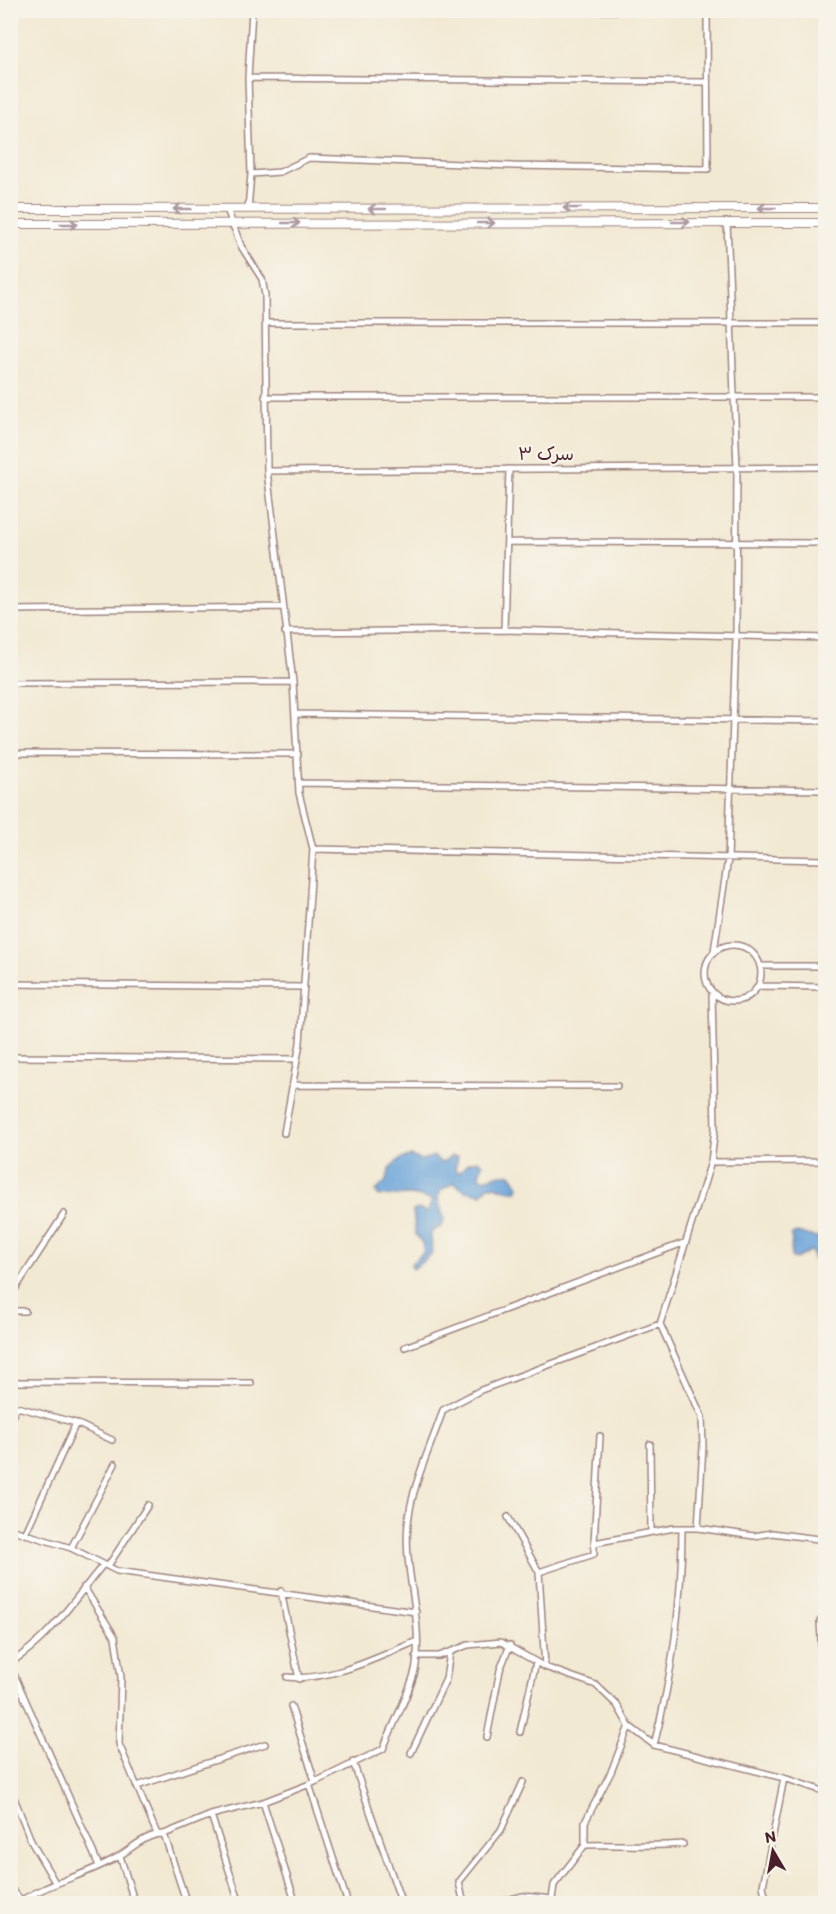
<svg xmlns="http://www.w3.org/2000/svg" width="836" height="1914" viewBox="0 0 836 1914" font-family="Itim,'Playpen Sans Arabic',sans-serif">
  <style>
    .water { fill: #6ba4da; stroke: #5a6282; stroke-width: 1.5 }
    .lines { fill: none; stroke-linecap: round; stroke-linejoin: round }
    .minor-casing { stroke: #9e847f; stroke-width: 8 }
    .secondary-casing { stroke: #9e847f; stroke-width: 10 }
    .minor { stroke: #fff; stroke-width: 5 }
    .secondary { stroke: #fff; stroke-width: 8 }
    .oneway { stroke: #ae9aa0 }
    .labels { text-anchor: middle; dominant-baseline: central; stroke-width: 4.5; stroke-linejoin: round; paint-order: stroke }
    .street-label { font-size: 18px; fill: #4a1f2b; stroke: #f7f3e8 }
  </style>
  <rect width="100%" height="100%" fill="#f7f3e8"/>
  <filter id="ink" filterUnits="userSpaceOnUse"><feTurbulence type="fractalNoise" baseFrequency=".0167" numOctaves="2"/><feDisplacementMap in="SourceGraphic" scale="12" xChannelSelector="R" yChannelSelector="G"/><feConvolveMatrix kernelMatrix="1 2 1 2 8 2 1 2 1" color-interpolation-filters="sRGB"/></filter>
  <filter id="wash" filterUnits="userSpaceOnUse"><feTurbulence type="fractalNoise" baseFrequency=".008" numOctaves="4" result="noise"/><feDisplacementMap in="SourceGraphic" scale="24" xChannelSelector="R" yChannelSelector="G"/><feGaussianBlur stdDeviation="1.35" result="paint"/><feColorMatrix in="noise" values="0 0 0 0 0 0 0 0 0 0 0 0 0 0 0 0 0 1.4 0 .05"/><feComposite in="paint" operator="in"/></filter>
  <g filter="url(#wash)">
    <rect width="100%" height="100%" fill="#f2e9d3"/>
    <path class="water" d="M411 1156 421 1160 434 1156 441 1163 452 1156 458 1157 455 1169 459 1173 468 1163 478 1160 483 1164 479 1174 481 1179C491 1180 494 1172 511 1174L519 1186 517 1191C506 1193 499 1184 488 1186L482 1194 465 1191 454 1183 441 1190 438 1198 444 1220 441 1227 431 1232 432 1254 413 1269 411 1264 424 1252 422 1243 416 1235 413 1211 418 1209 427 1212 433 1200 412 1195 379 1196 376 1191 387 1180C388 1166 399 1158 411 1156Z
      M825 1222C827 1233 830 1259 814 1261L811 1250 796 1259 791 1257 792 1234 797 1232 817 1238Z"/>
  </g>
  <g filter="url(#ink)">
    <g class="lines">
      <g class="minor-casing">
        <path id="minor" d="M299 10 707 11
          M248 78 707 82
          M251 174 280 172 309 158 513 166 708 169 707 10
          M227 209 241 246 262 279 265 295 267 471 293 682 299 793 313 849 300 1043 284 1133
          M248 209 251 174 248 78 252 10
          M265 323H826
          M265 397H826
          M267 471 826 467
          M508 542 826 543
          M10 610 283 607
          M504 630 509 469
          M285 632 504 630 826 638
          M10 683 293 682
          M296 714 826 721
          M10 753 298 754
          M299 783 826 790
          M313 849 826 860
          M705 973a28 28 0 1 1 56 0a28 28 0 1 1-56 0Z
          M714 951 728 859 736 638 737 468 727 222
          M760 966H826
          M10 984 304 987
          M758 986 826 987
          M10 1057 297 1059
          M293 1085 617 1086
          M711 1162 826 1161
          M10 1297 64 1214
          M10 1311H25
          M405 1347 686 1242
          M10 1382 251 1383
          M10 1405 76 1423
          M10 1421 16 1408
          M650 1444 651 1532
          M508 1517 539 1572 545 1667
          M698 1528 754 1536 772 1533 826 1540
          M10 1529 71 1548 117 1571 416 1612
          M25 1534 76 1423 112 1440
          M594 1543 600 1436
          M71 1548 115 1464
          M108 1566 148 1505
          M539 1572 594 1554V1543L674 1528H698L703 1446 702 1417 660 1324 711 1162 715 1128 712 993
          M84 1587 115 1637 121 1677 119 1744 157 1834
          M281 1591 299 1679
          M826 1621H820L823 1674 826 1675
          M416 1656H439L468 1645 501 1642 545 1667 596 1685 617 1705 629 1726 654 1745 784 1778 826 1792
          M10 1663C50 1638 73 1601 102 1566
          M10 1665C39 1732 70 1798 99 1866
          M287 1677C330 1682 378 1657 417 1641
          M291 1706 315 1782
          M520 1732 536 1662
          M487 1737 500 1670 510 1645
          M654 1745C673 1673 682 1602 682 1528
          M411 1753 446 1679 450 1652
          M353 1762 402 1904
          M309 1784 348 1904
          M137 1786 265 1744
          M10 1788 32 1843 56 1884
          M263 1802 296 1904
          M211 1815 240 1904
          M164 1834 187 1904
          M585 1845C618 1844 650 1847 683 1844
          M120 1856 135 1904
          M10 1887 21 1900
          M16 1904C48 1882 87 1876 119 1856 134 1847 146 1834 164 1834L211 1815 263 1802 315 1782 383 1749C391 1729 414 1684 416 1665 423 1617 403 1570 408 1523 412 1484 431 1447 443 1410L481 1390 660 1324
          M464 1904 459 1882 501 1830 523 1782
          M491 1904 523 1896 552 1899
          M555 1904 552 1899 554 1885 585 1845V1822L611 1772 629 1726
          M767 1904 763 1886 784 1778"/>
      </g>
      <g class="secondary-casing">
        <path id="secondary" d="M10 209 826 208
          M10 224 826 223"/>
      </g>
      <use href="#minor" class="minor"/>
      <use href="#secondary" class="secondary"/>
    </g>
    <defs><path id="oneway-shaft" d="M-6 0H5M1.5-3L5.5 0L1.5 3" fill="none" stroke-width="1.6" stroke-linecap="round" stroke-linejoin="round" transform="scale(1.5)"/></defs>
    <g class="oneway">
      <use href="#oneway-shaft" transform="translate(572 208) rotate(180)"/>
      <use href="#oneway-shaft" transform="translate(767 208) rotate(180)"/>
      <use href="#oneway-shaft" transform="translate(182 209) rotate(-180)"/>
      <use href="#oneway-shaft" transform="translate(377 209) rotate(180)"/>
      <use href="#oneway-shaft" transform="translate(681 222)"/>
      <use href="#oneway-shaft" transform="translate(291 223)"/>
      <use href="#oneway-shaft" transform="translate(486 223)"/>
      <use href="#oneway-shaft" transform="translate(69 224)"/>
    </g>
  </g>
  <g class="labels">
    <g class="street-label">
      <text x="546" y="454">سرک ۳</text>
    </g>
  </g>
  <rect width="836" height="1914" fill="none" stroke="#f7f3e8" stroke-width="36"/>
  <g transform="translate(773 1851) rotate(350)" stroke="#f7f3e8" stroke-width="4.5" paint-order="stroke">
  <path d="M0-4.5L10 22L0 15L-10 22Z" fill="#4a1f2b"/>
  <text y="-9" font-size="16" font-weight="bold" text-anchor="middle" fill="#4a1f2b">N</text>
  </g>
</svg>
